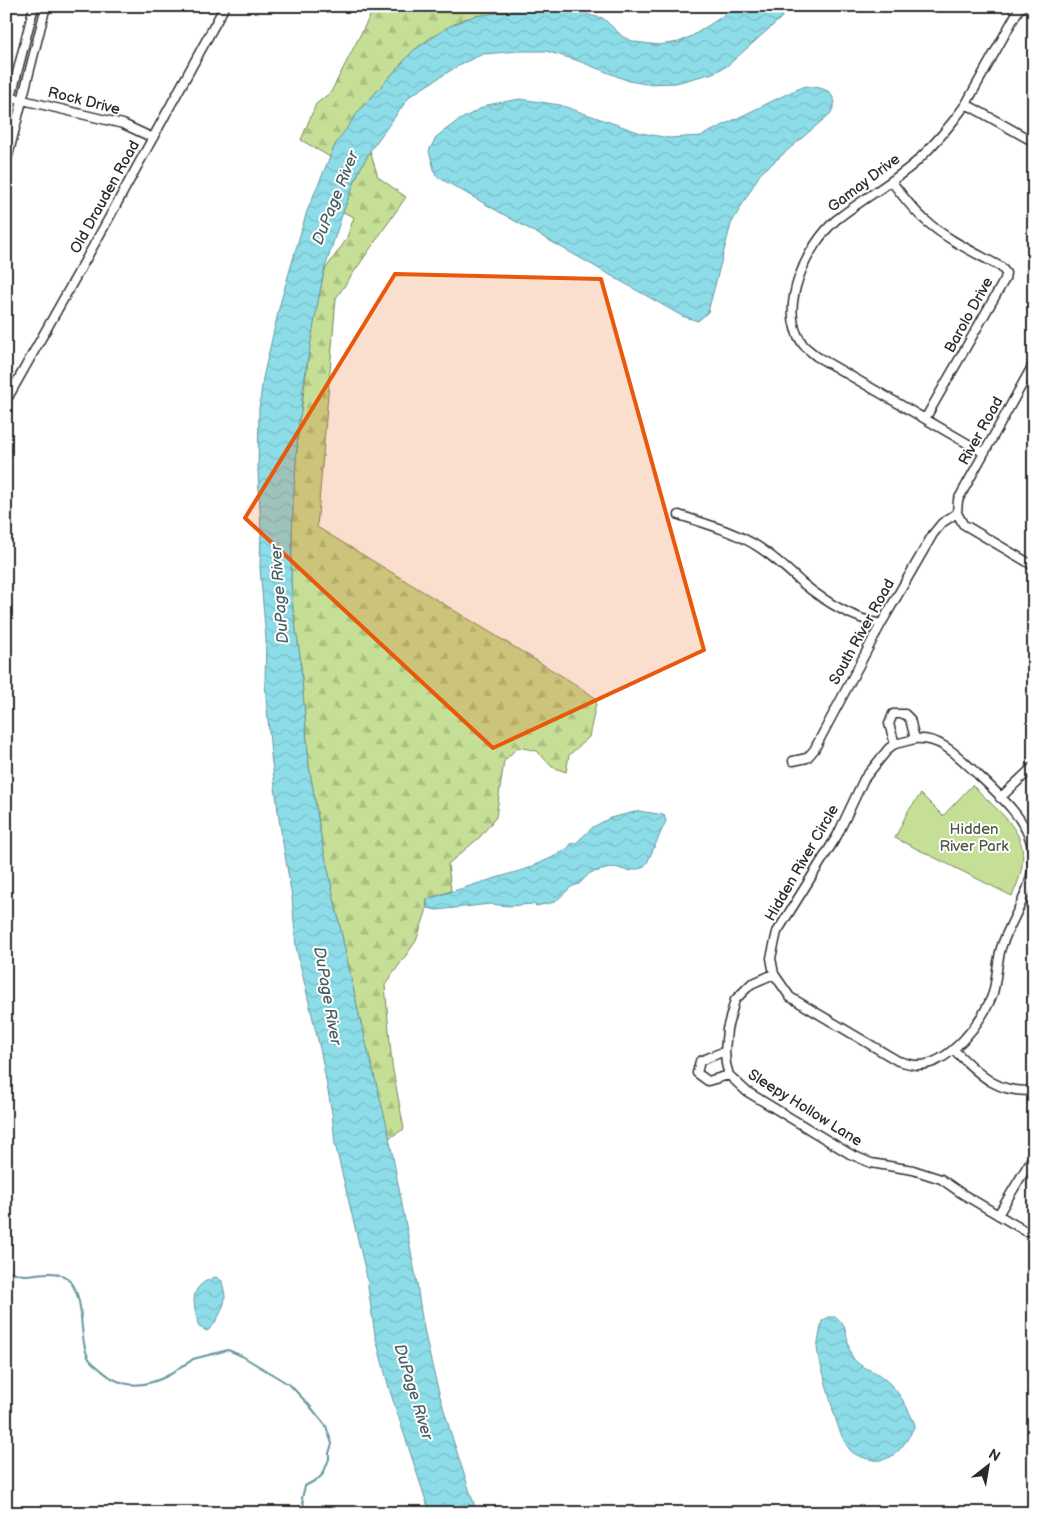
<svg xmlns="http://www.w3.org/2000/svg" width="1040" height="1519" viewBox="0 0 1040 1519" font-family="'Balsamiq Sans',sans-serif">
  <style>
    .forest { fill: url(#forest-firs); stroke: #788560 }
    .park { fill: #c6df96; stroke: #788560 }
    .water { fill: url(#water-waves); stroke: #66969d }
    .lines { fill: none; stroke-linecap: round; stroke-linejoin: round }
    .stream { stroke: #66969d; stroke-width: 2 }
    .minor-casing { stroke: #2b2b2b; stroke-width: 11 }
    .minor { stroke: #fff; stroke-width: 8 }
    .marked { fill: #e8590c; fill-opacity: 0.2; stroke: #e8590c; stroke-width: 4; stroke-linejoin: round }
    .labels { text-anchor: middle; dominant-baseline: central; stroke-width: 4; stroke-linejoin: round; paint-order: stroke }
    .street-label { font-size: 15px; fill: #2b2b2b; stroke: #fff }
    .park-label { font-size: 15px; fill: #525846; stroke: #fff }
    .water-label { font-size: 16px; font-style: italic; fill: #486064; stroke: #fff }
  </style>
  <defs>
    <pattern id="forest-firs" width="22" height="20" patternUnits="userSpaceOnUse" patternTransform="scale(1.25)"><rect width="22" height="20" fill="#c6df96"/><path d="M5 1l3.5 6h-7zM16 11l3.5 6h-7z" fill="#aac081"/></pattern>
    <pattern id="water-waves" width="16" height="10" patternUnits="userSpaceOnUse" patternTransform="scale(1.25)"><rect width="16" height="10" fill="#8ddde9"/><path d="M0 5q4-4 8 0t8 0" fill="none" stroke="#7abec8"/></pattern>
  </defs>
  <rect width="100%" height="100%" fill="#fff"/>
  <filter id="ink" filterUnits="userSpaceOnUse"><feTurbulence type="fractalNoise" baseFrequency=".02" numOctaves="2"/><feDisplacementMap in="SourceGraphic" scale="10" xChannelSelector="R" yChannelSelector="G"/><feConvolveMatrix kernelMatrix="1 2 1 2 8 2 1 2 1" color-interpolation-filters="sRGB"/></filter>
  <g filter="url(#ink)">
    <path class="forest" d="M375 6H526V10L464 19 430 38 413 51 392 74 335 145 330 157 301 140 316 104 331 92Z
      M370 151 378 177 406 197 336 298 317 527 575 684 597 699 589 737 569 755 566 772 552 767 537 751 518 747 504 761 496 817 480 837 448 864 451 891 427 899 426 912 416 941 385 985 392 1065 404 1129 389 1138 359 1015 322 842 309 766 300 656 293 610 291 581 293 503 299 419 301 412 312 331 324 271 346 240 354 217 343 212 358 173Z"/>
    <path class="park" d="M972 785C1011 823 1039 839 1012 896L895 838 908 811 921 794 943 816Z"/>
    <path class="water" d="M547 6H572L592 16 603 18 623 37 635 42 659 45 679 42 692 36 720 18 732 6H790L780 19 727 66 713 73 676 83 646 84 629 81 576 60 546 51H519L483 54 461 64 410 96 370 151 358 173 343 212 324 271 317 307 303 387 301 412 299 419 293 503 291 581 293 610 300 656 309 766 322 842 359 1015 387 1126 417 1283C426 1362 452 1438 477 1513H430L389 1388 375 1335 366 1273 335 1144 332 1113 321 1053 296 947 292 897 279 819 271 755 265 684 266 639 260 568 261 531 258 471 259 409 263 378 280 304 307 211 335 145 358 112 413 51 450 26 474 16Z
      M806 86 820 88 830 92 835 102 831 113 760 174 731 224 708 312 698 321 682 316 436 176 429 151 436 137 456 122 487 105 520 99 560 105 641 133 669 138 701 136 793 91Z
      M639 811 664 815 666 821 647 863 642 868 628 871 615 867 590 873 579 884 571 887 555 902 536 906 533 904 508 906 490 904 437 910 427 908V899L529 868 553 857 568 848 571 844 577 842 593 827 610 818Z
      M216 1277 222 1281C223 1287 225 1293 225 1298 225 1306 214 1328 207 1331L199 1327 198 1324C193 1301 188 1286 216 1277Z
      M829 1317H835C850 1324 845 1345 853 1358 861 1369 873 1369 882 1377 897 1388 908 1407 915 1425 908 1440 895 1463 874 1460 867 1459 855 1456 850 1450 836 1434 827 1382 819 1359L817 1348 822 1321Z"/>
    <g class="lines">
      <path class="stream" d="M6 1270C12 1272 19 1275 25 1275 38 1275 58 1268 69 1280 87 1301 77 1333 88 1357 91 1363 97 1366 101 1370 124 1391 147 1387 171 1374 175 1372 177 1369 180 1367 185 1364 189 1363 193 1359L228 1350 242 1356 290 1385 309 1405 326 1426 332 1444 329 1453V1459L323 1474 318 1479 305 1486 302 1498 306 1513"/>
      <g class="minor-casing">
        <path id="minor" d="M1032 6 1034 7
          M6 96 123 124 153 138
          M966 104 1034 142
          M6 117 34 6
          M6 164 46 6
          M892 182C902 195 912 209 925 220 947 240 976 253 1001 267L1006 273 1005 279 925 419
          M1034 363 958 500 957 513 963 524 1034 566
          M6 401 104 227 225 6
          M984 453 816 356C812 352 805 348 802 343 777 308 807 245 836 220 862 199 891 184 916 162 934 145 951 125 966 104L1019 9 1024 6
          M679 515C706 524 733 531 757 546 773 556 787 569 801 582 824 601 852 618 881 624
          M915 739C940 737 956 754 973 770 994 790 1027 818 1032 847 1039 883 1012 915 1001 948 997 962 997 978 993 993 984 1020 949 1066 917 1065 911 1065 904 1062 898 1061L790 997 774 974 771 958 777 932 837 836 864 779 889 748 895 744Z
          M895 744 889 724 893 714H905L910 719 915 739
          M793 761 807 758 814 750 881 624 933 534 942 523 957 513
          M1000 798 1034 766
          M774 974 751 984 735 1000 727 1029 725 1051 726 1064 729 1075 746 1091 850 1154 871 1163 913 1170 941 1179 961 1193 1034 1236
          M954 1050C978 1073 997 1095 1034 1090
          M725 1051 700 1061 697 1073 708 1081 729 1075
          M998 1215 1034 1155"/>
      </g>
      <use href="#minor" class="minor"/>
    </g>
  </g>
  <path class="marked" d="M395 274 601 279 704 650 493 748 245 518Z"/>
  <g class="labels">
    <g class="street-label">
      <text transform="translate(84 101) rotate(14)">Rock Drive</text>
      <text transform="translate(864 183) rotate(-37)">Gamay Drive</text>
      <text transform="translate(105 197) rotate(-61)">Old Drauden Road</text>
      <text transform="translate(969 315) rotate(-61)">Barolo Drive</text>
      <text transform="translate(981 431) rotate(-61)">River Road</text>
      <text transform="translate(862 632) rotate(-61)">South River Road</text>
      <text transform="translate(802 863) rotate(-60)">Hidden River Circle</text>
      <text transform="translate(805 1108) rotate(32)">Sleepy Hollow Lane</text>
    </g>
    <g class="park-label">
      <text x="974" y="829">Hidden<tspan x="974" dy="17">River Park</tspan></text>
    </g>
    <g class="water-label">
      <text transform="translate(336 198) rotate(-68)">DuPage River</text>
      <text transform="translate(280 594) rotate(-94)">DuPage River</text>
      <text transform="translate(327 996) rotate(80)">DuPage River</text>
      <text transform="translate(413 1392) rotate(73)">DuPage River</text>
    </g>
  </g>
  <rect width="1040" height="1519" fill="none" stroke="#fff" stroke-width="25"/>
  <rect x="12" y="12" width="1015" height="1494" fill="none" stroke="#2b2b2b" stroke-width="2" filter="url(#ink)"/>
  <g transform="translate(988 1466) rotate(31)" stroke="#ffffff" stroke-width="4" paint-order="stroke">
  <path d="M0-4L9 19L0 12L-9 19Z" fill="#2b2b2b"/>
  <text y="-8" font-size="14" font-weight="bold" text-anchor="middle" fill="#2b2b2b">N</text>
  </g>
</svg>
